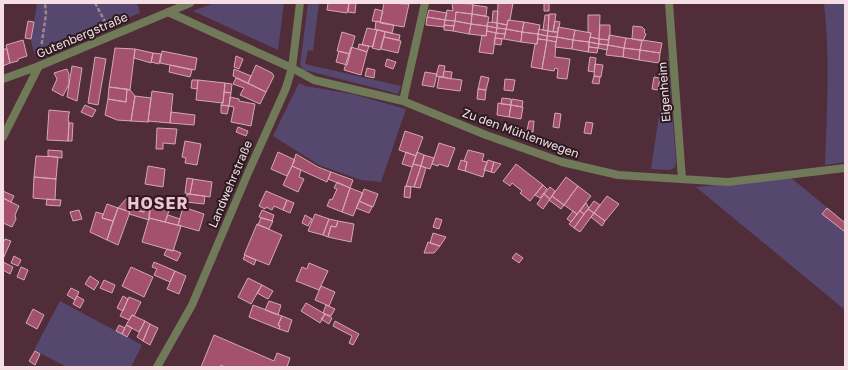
<svg xmlns="http://www.w3.org/2000/svg" width="848" height="370" viewBox="0 0 848 370" font-family="'Golos Text',sans-serif">
  <style>
    .green { fill: #56476f }
    .building { fill: #a3516c; stroke: #d4a8b4 }
    .lines { fill: none; stroke-linecap: round; stroke-linejoin: round }
    .path { stroke: #a1848d; stroke-width: 2.5; stroke-dasharray: 4 2; stroke-linecap: butt }
    .minor { stroke: #707a58; stroke-width: 8 }
    .labels { text-anchor: middle; dominant-baseline: central; stroke-width: 4; stroke-linejoin: round; paint-order: stroke }
    .street-label { font-size: 12px; fill: #f5dee4; stroke: #2b1b20 }
    .district-label { font-size: 16px; font-weight: bold; letter-spacing: 1px; fill: #f2c4d0; stroke: #2b1b20 }
  </style>
  <rect width="100%" height="100%" fill="#502d38"/>
  <path class="green" d="M37 3H135L138 5 140 13 35 55 31 41Z
    M214 3H284L278 50 193 11Z
    M308 3H319L313 51 308 50 305 64 401 86 398 94 309 71 303 70 300 65Z
    M824 3H845V162L825 165C827 111 830 57 824 3Z
    M668 54 676 162 675 167 670 170 651 169Z
    M299 83 305 86 352 94 406 109 381 182 361 180 319 165 273 136Z
    M791 178 845 222V310L696 187Z
    M60 301 142 345 131 367H67L34 350Z"/>
  <path class="building" d="M328 3H349L347 13 327 10Z
    M349 3H356L355 13 348 12Z
    M384 3 409 4 404 27 380 23Z
    M452 3 473 4 472 14 456 12 455 21 445 20 447 10 453 11Z
    M498 3H513L510 20H508L507 25 497 23Z
    M544 3H549V11H544Z
    M473 5 487 7 486 16 472 14Z
    M375 9 383 11 380 22 372 21Z
    M429 10 447 13 445 20 427 17Z
    M493 11H498L497 23 492 22Z
    M456 12 472 14 471 24 455 21Z
    M472 14 489 17 487 26 471 24Z
    M549 14H556L553 32 548 31Z
    M545 15H549L548 31 543 30Z
    M588 15H600L599 39 590 37 591 33 588 32Z
    M427 17 445 20 444 27 426 25Z
    M445 20 455 21 454 26 444 25Z
    M508 20 524 22 522 32 506 29Z
    M28 21 34 22 31 39 25 38Z
    M376 21 394 25 392 33 375 29Z
    M455 21 471 24 469 34 453 31Z
    M555 21 560 22 558 32H553Z
    M488 22 497 23V28L487 26Z
    M524 22 540 25 538 34 522 32Z
    M497 23 507 25 506 29 497 28Z
    M471 24 487 26 486 36 469 34Z
    M444 25 454 26 453 31 444 30Z
    M600 25H610V35L609 40 599 39Z
    M487 26 497 28 496 33 487 31Z
    M633 26 642 27 645 30 644 32 646 34 643 41 632 39Z
    M558 27 575 30 573 40 557 37Z
    M367 28 377 30 373 47 362 45Z
    M497 28 506 29 505 34 496 33Z
    M506 29 522 32 521 42 504 39Z
    M539 29 548 31 547 36 538 34Z
    M377 30 385 32 380 50 372 48Z
    M575 30 591 33 589 42 573 40Z
    M487 31 496 33 493 54 479 52 482 35 486 36Z
    M548 31 558 32 557 37 547 36Z
    M342 32 355 36 350 54 337 51Z
    M385 32 400 35 399 40 384 37Z
    M522 32 538 34 537 44 521 42Z
    M496 33 505 34 504 39 495 38Z
    M538 34 547 36V40L538 39Z
    M609 35 626 38 624 48 608 45Z
    M547 36 557 37 556 42 547 40Z
    M384 37 401 41 398 53 381 49Z
    M557 37 573 40 572 49 555 47Z
    M590 37 599 39V44L589 42Z
    M495 38 502 39 501 45 494 44Z
    M626 38 642 40 640 50 624 48Z
    M538 39 547 40 542 69 531 67 535 44H537Z
    M599 39 609 40 608 45 599 44Z
    M23 40 27 56 18 59V61L10 63 6 45Z
    M547 40 556 42 555 57 570 59 567 79 557 78 558 69 555 68 554 71 542 69Z
    M573 40 589 42 588 52 572 49Z
    M642 40 662 43 660 53 640 50Z
    M589 42 599 44 598 48 589 47Z
    M359 44 369 46 367 52 358 49Z
    M599 44 608 45 607 50 598 48Z
    M608 45 624 48 623 57 606 55Z
    M351 47 367 52 361 75 344 70Z
    M589 47 598 48 597 53 588 52Z
    M115 48 135 49 130 90 109 87Z
    M624 48 640 50 639 60 623 57Z
    M3 49H7L10 63 3 66Z
    M135 49 153 53 151 63 134 58Z
    M640 50 660 53 659 63 639 60Z
    M162 51 197 58 195 70 160 63Z
    M339 51 350 54 347 65 336 62Z
    M153 53 161 54 159 64 151 62Z
    M236 56 243 59 239 69 234 67Z
    M95 57 106 59 98 105 88 103Z
    M590 57 596 58 594 72 588 71Z
    M387 59 396 62 393 69 385 66Z
    M595 64 603 65 601 77 594 76Z
    M170 65 192 70 190 77 169 72Z
    M256 65 272 73 274 76 266 92 248 83Z
    M439 65 445 66 443 77 436 76Z
    M72 66 82 68 77 101 67 97Z
    M367 68 375 70 374 78 365 76Z
    M67 69 69 74V84L63 96 52 90 57 79 54 73Z
    M234 69 251 76 248 83 233 76Z
    M444 71 452 72 451 79 443 77Z
    M425 72 437 74 434 87 422 85Z
    M481 76 489 78 486 90 478 89Z
    M594 76 600 77 599 84 592 83Z
    M439 77 462 80 460 91 437 88Z
    M654 77 660 78 658 90 652 89Z
    M236 78 266 92 260 104 240 95 244 88 233 84Z
    M505 79 515 80 513 91 504 90Z
    M192 80H198L197 89 191 88Z
    M198 80 225 83 223 103 196 100Z
    M225 83 232 84 231 93 224 92Z
    M109 87 127 89 126 102 108 99Z
    M127 89 130 90 135 96 131 121 117 120 105 115 108 99 126 102Z
    M478 89 486 90 485 100 477 99Z
    M152 91 173 94 170 123 148 121Z
    M224 92 231 93 229 106 221 105 222 103H223Z
    M135 96 151 98 148 121 149 122 131 121Z
    M230 97 239 99V101L255 104 251 126 231 122 234 107 229 106Z
    M502 98 511 99V105L501 104Z
    M512 99 523 101 522 107 511 105Z
    M498 103 511 105 509 117 497 115Z
    M85 105 96 110 92 117 81 112Z
    M221 105 229 106 227 114 221 113Z
    M511 105 523 107 521 119 509 117Z
    M49 110 70 112 69 113 68 121H69L68 141 47 140Z
    M171 112 195 115 194 125 170 123Z
    M555 113 561 114 559 128 553 127Z
    M529 121H534L533 132 527 131Z
    M586 122 593 123 591 134 584 133Z
    M69 123H73L72 141H68Z
    M238 127 248 131 246 136 236 132Z
    M157 128 177 129 175 144 163 143V149H156Z
    M405 131 423 137 416 156 399 150Z
    M185 141 201 144 197 165 185 163 186 158 182 157Z
    M439 143 455 148 448 167 439 164 438 166 432 164Z
    M48 150 62 151V158L48 156Z
    M468 150 484 154 482 161 487 162 483 177 465 171 467 162 464 161Z
    M278 152 295 160 287 176 271 169Z
    M406 152 416 156 412 167 402 164Z
    M417 152 424 155 421 166 413 164Z
    M296 154 318 167 331 172 327 182 292 166Z
    M424 155 434 158 430 169 421 166Z
    M36 156 58 157 56 179 34 177Z
    M461 160 467 162 465 171 458 169Z
    M488 160 494 162 491 172 484 170Z
    M494 162 501 164 494 173 491 172Z
    M413 164 421 166 414 187 406 186Z
    M516 164 543 185 530 201 520 193 522 191 512 183 510 186 503 181Z
    M148 166 165 169 163 187 145 184Z
    M292 166 301 170 299 177 304 179 298 192 283 185Z
    M421 166 426 168 420 188 414 187Z
    M331 172 353 180 350 188 328 179Z
    M34 177 56 179 55 200 33 198Z
    M566 177 578 186 564 205 552 196Z
    M187 178 193 179 190 194 185 193Z
    M193 179 212 182 210 197 190 194Z
    M337 182 350 188 342 212 327 206 330 199 332 200 337 189 334 188Z
    M543 185 547 189 540 198 535 195Z
    M405 186 411 187 410 198 404 197Z
    M578 186 591 196 577 214 564 205Z
    M550 187 555 191 550 199 544 194Z
    M350 188 363 193 353 216 342 212Z
    M364 189 378 194 373 207 359 201Z
    M3 191 14 196 11 202 3 198Z
    M266 191 287 200 283 210 274 206 272 210 266 207 265 209 259 206Z
    M187 194 205 196 204 204 186 202Z
    M544 194 550 199 543 209 537 204Z
    M552 196 564 205 561 209 549 200Z
    M607 196 619 204 605 221 594 213Z
    M3 198 19 206 15 215 16 219 12 227 3 223Z
    M127 198 133 199 129 211 118 208Z
    M47 199 61 200 60 206 46 205Z
    M133 199 146 203 144 212 139 211 131 206Z
    M173 199 185 201 183 209 170 206Z
    M287 200 294 203 290 213 283 210Z
    M359 201 372 207 369 213 356 208Z
    M594 201 600 205 594 213 588 209Z
    M146 203 151 204 149 220 129 214 131 206 139 211 144 212Z
    M586 203 589 208 584 214 580 211Z
    M107 204 118 208 113 221 102 218Z
    M151 204 165 206 170 208 165 222 149 218V214Z
    M183 207 204 214 199 231 178 225Z
    M118 208 130 212 118 245 107 240Z
    M827 208 845 223V232L822 214Z
    M588 209 594 213 580 232 574 228Z
    M79 210 82 219 73 221 70 212Z
    M262 210 274 215 272 221 259 217Z
    M573 211 577 214 571 222 567 219Z
    M580 211 584 214 574 228 569 224Z
    M96 212 103 214 102 218 113 221 107 240 90 232Z
    M594 213 605 221 602 226 591 217Z
    M315 214 329 219 323 235 308 231Z
    M168 215 180 219 178 225 181 226 165 222Z
    M305 215 312 219 308 226 302 223Z
    M149 218 181 226 173 251 142 242Z
    M261 218 273 221 269 229 258 225Z
    M436 218 442 220 439 229 433 227Z
    M329 219 338 221 336 227 331 226 328 237 323 235Z
    M338 221 354 224 351 242 328 237 331 226 336 227Z
    M257 224 282 235 269 265 244 255Z
    M433 233 446 237 440 246 430 243Z
    M5 239 11 241 3 259V243Z
    M428 242 440 246 434 253H424Z
    M167 249 173 251 174 250 181 253 177 261 164 255Z
    M516 253 523 258 519 263 512 258Z
    M245 255 256 260 254 265 243 259Z
    M14 256 21 260 18 266 11 263Z
    M3 262 13 267 10 274 3 270Z
    M154 262 175 271 170 282 154 275 157 269 152 267Z
    M309 263 328 271 319 290 296 281 302 267 307 269Z
    M21 267 28 270 24 280 17 277Z
    M131 267 153 277 144 297 122 286Z
    M175 271 186 276 179 294 167 289Z
    M90 276 99 282 94 290 85 284Z
    M248 278 262 285 251 304 238 297Z
    M104 280 115 285 112 293 100 288Z
    M262 285 273 291 268 299 257 293Z
    M321 286 335 292 329 306 315 300Z
    M71 288 79 292 75 300 67 295Z
    M77 296 84 300 80 308 73 304Z
    M123 296 128 299 123 311 117 308Z
    M129 297 141 302 134 316 132 315 129 320 120 316Z
    M269 301 281 305 278 315 265 310Z
    M306 303 325 314 320 323 301 311Z
    M253 305 282 316 278 325 280 326 279 329 249 317Z
    M326 305 335 309 331 316 323 313Z
    M33 309 44 315 37 329 26 323Z
    M325 314 332 318 329 324 321 319Z
    M132 315 145 321 139 332 126 325Z
    M282 316 292 320 288 332 279 329 280 326 278 325Z
    M145 321 150 324 143 341 137 337Z
    M335 321 359 334 353 345 349 343 352 336 333 326Z
    M150 324 158 328 150 345 143 341Z
    M119 325 125 328 122 334 116 331Z
    M126 325 132 328 127 337 122 334Z
    M214 335 274 361 277 353 290 358 287 367H225L221 365 220 367H201Z
    M35 351 40 354 35 365 29 361Z"/>
  <g class="lines">
    <path class="path" d="M95 3 108 27
      M40 56 46 14 45 3"/>
    <path class="minor" d="M669 3 682 179
      M168 12 292 68 314 80 403 101 486 135 562 162 618 175 728 182 845 168
      M3 79 39 66 190 3
      M403 101 425 3
      M3 137 39 66
      M157 367 192 305 248 173 286 88 292 68 300 3"/>
  </g>
  <g class="labels">
    <g class="street-label">
      <text transform="translate(82 35) rotate(-23)">Gutenbergstraße</text>
      <text transform="translate(664 92) rotate(-94)">Eigenheim</text>
      <text transform="translate(521 133) rotate(20)">Zu den Mühlenwegen</text>
      <text transform="translate(230 184) rotate(-67)">Landwehrstraße</text>
    </g>
    <g class="district-label">
      <text x="158" y="203">HOSER</text>
    </g>
  </g>
  <rect width="848" height="370" fill="none" stroke="#f5dee4" stroke-width="8"/>
</svg>
